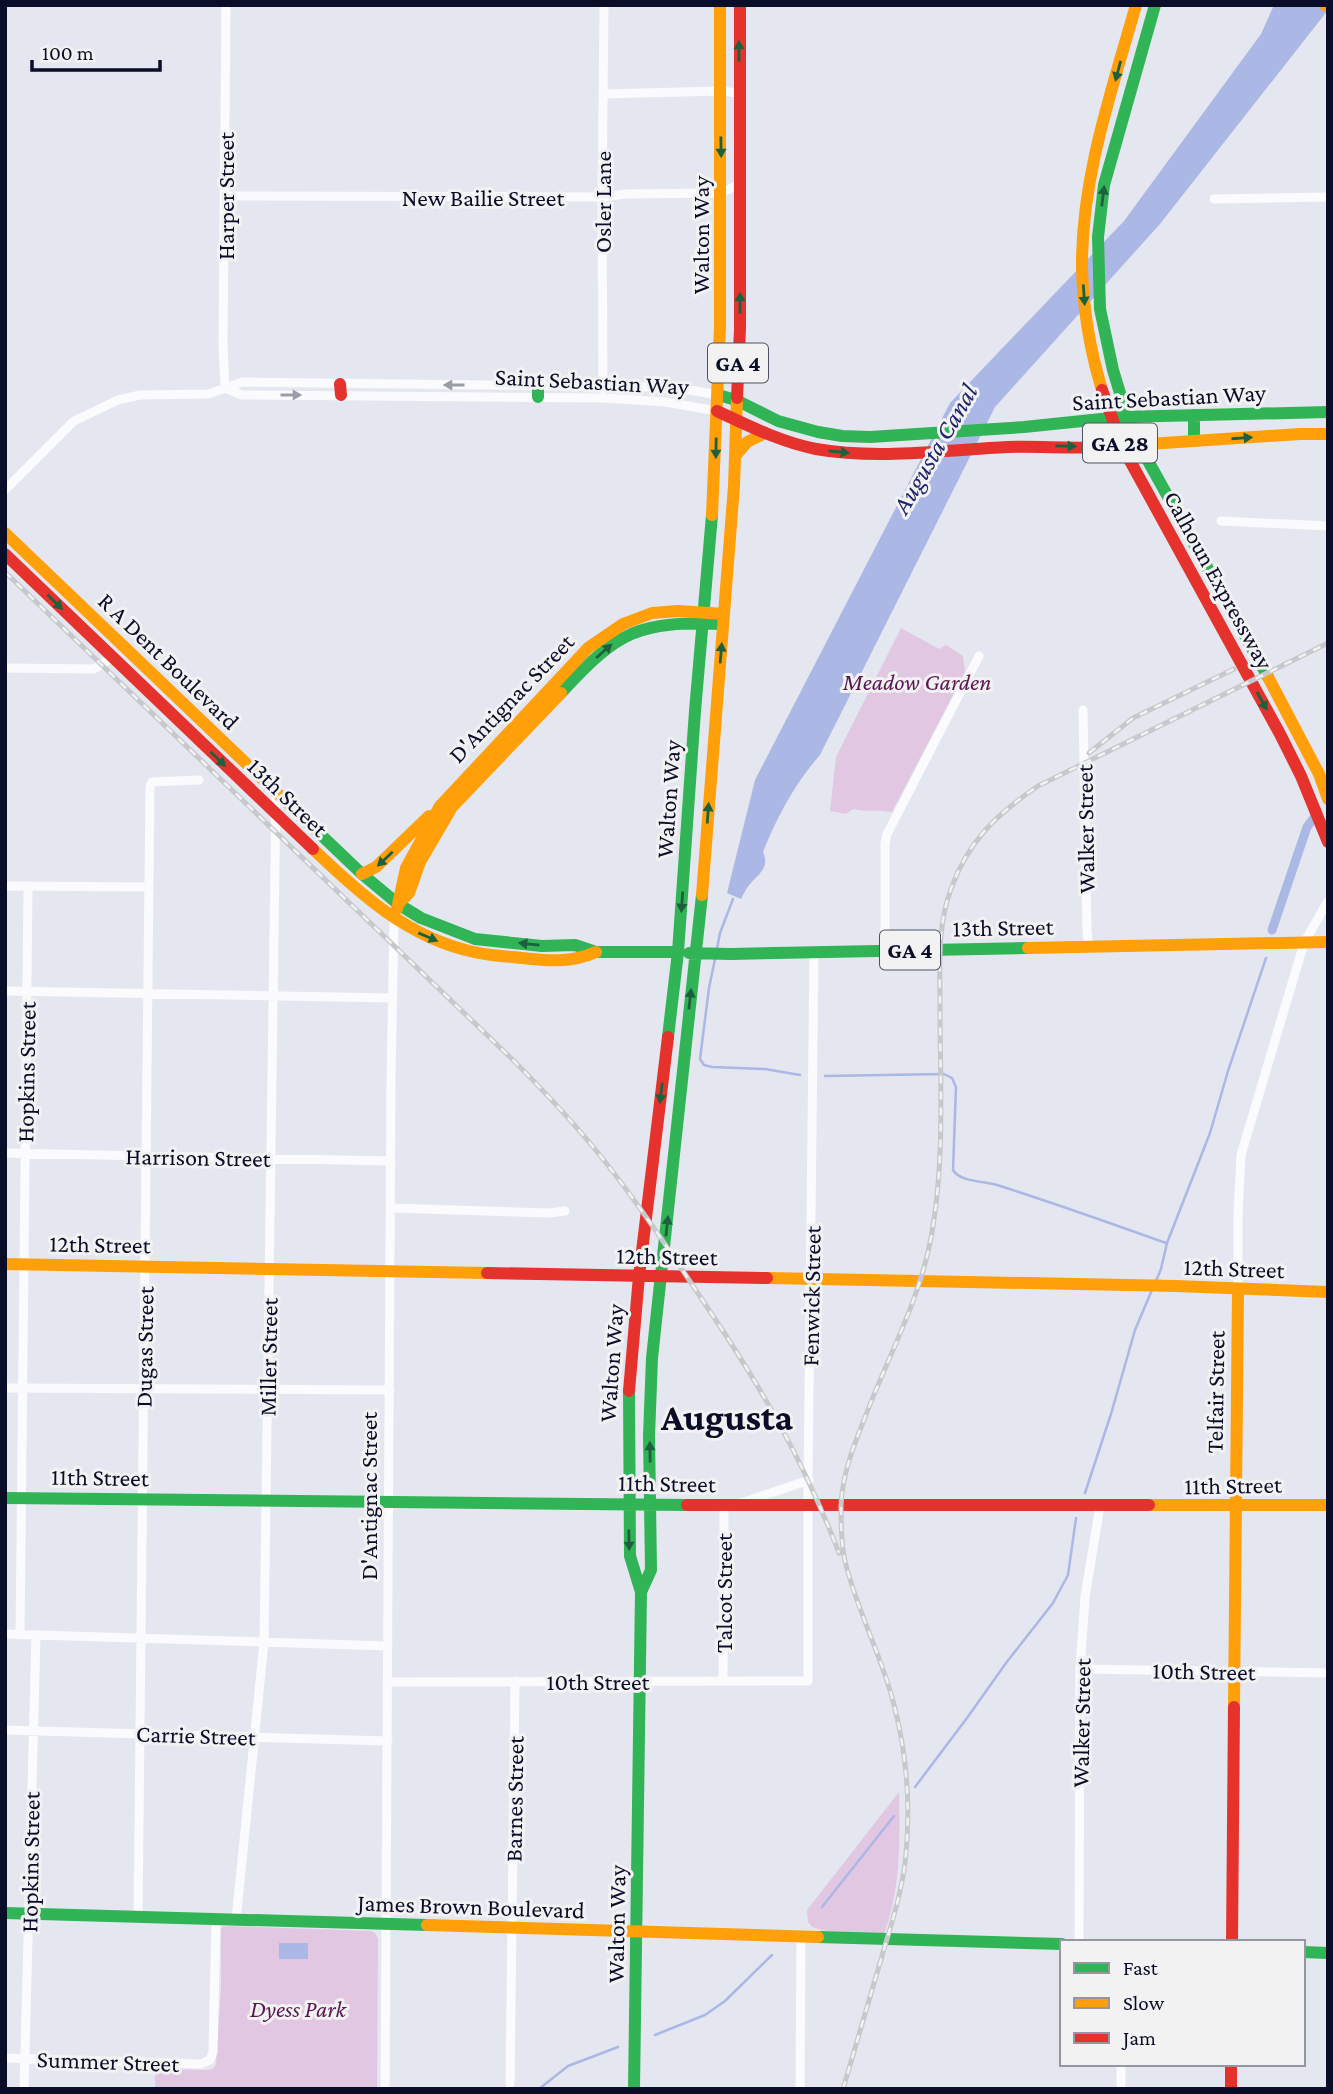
<svg xmlns="http://www.w3.org/2000/svg" width="1333" height="2094" viewBox="0 0 1333 2094" font-family="'Crimson Pro',serif">
  <style>
    .green { fill: #e1c7e1 }
    .water { fill: #abb7e4 }
    .lines { fill: none; stroke-linecap: round; stroke-linejoin: round }
    .stream { stroke: #abb7e4; stroke-width: 2.5 }
    .canal { stroke: #abb7e4; stroke-width: 9 }
    .street { stroke: #fbfbfd; stroke-width: 9 }
    .fast { stroke: #30b455; stroke-width: 12 }
    .slow { stroke: #ff9f0a; stroke-width: 12 }
    .jam { stroke: #e5322d; stroke-width: 12 }
    .rail-casing { stroke: #c7c8cb; stroke-width: 5 }
    .rail { stroke: #f2f2f2; stroke-width: 2.5; stroke-dasharray: 8; stroke-linecap: butt }
    .oneway { fill: #1c603e }
    .oneway2 { fill: #9a9ca8 }
    .labels { text-anchor: middle; dominant-baseline: central; stroke-width: 6; stroke-linejoin: round; paint-order: stroke }
    .shield { fill: #f2f2f2; stroke: #4f5265; stroke-width: 2 }
    .shield-label { font-size: 23px; font-weight: bold; fill: #090d28 }
    .street-label { font-size: 24px; fill: #090d28; stroke: #f2f2f2 }
    .park-label { font-size: 24px; font-style: italic; fill: #591751; stroke: #f2f2f2 }
    .water-label { font-size: 26px; font-style: italic; fill: #1f266b; stroke: #f2f2f2 }
    .town-label { font-size: 38px; font-weight: bold; fill: #090d28; stroke: #f2f2f2 }
  </style>
  <rect width="100%" height="100%" fill="#e4e7f0"/>
  <path class="green" d="M901 628 939 649 946 645 963 656 965 672 892 812C878 810 866 812 853 809L846 814 830 811 836 757Z
    M899 1792C900 1838 901 1889 884 1934L826 1931 812 1927 808 1922 807 1910Z
    M229 1926 371 1931 375 1933 378 1939 377 2089H155V2069L207 2070 213 2069 216 2064 221 1987V1929L222 1927Z"/>
  <path class="water" d="M1274 5H1328V10L1160 224 995 407 820 755C795 783 777 817 763 852 771 869 756 875 747 888 746 889 742 897 741 899L727 893 755 780 950 403 1124 221 1261 34Z
    M279 1943H308V1959H279Z"/>
  <g class="lines">
    <path class="stream" d="M717 949 720 933 733 899
      M715 959 709 988 700 1059 704 1065 712 1067 765 1069 800 1075
      M825 1076 944 1074 952 1078 956 1087 953 1170C960 1182 984 1181 997 1185 1054 1203 1110 1223 1166 1243
      M1156 1281 1161 1269 1167 1243 1210 1133 1228 1071 1266 958
      M1085 1493 1111 1414 1135 1330 1152 1290
      M915 1787 967 1718 1006 1663 1053 1603 1068 1575 1076 1518
      M822 1907 894 1816
      M655 2035 705 2015 725 2001 772 1955
      M539 2089 568 2066 618 2047"/>
    <path class="canal" d="M1272 930 1307 827 1316 815"/>
    <path class="street" d="M603 94 720 91 739 93
      M224 196 602 197 626 194 721 193 740 184
      M1214 199 1328 197
      M225 388 242 395 604 398 665 402 717 411
      M225 388 223 344 226 5
      M603 389 602 197 604 5
      M5 490 74 421 118 400 140 395 208 394 243 382 652 387 678 388 718 395
      M1221 521 1328 526
      M5 668 94 669 113 657
      M1083 710 1087 932 1089 947
      M5 886 149 887
      M885 951V844L887 834 979 656
      M5 991 392 998
      M5 1153 391 1161
      M391 1208 549 1213 565 1211
      M1238 1289V1215L1241 1155 1304 943 1328 901
      M5 1388 390 1390
      M741 1503 809 1480
      M5 1634 388 1646
      M20 1635 28 887
      M1080 1669 1328 1673
      M723 1681 724 1505
      M388 1682 808 1681V1478L814 952
      M5 1730 388 1741
      M138 1917 150 787 152 782 199 780
      M236 1920 264 1642 276 792
      M1079 1942 1080 1669 1085 1597 1100 1506
      M5 2058 201 2064 210 2060 213 2052 216 1919
      M510 2084 515 1681
      M24 2089 36 1635
      M385 2089 391 1080 394 919
      M800 2089 801 1937
      M1121 2089V2064"/>
    <path class="fast" d="M1155 5 1104 185 1098 237 1100 309 1113 370 1127 416 1147 459 1268 677
      M538 386V397
      M718 395 736 400 778 421 818 432 842 436 870 437 1024 427 1121 417 1328 412
      M1194 415V441
      M561 693C619 630 638 621 723 624
      M297 812 362 874 398 904 421 918 475 939 542 946 575 945 596 952H678
      M689 953 731 954 1028 948
      M668 1037 678 952 695 711 712 515
      M629 1391 630 1556 641 1592 634 2089
      M5 1498 687 1505
      M641 1592 651 1570 649 1436 652 1358 702 895
      M5 1913 427 1925
      M818 1937 1062 1944
      M1303 1952 1328 1953"/>
    <path class="slow" d="M1325 5 1328 6
      M1102 390C1090 350 1083 309 1082 268 1081 178 1112 90 1136 5
      M1104 447 1300 434H1328
      M735 456 747 442 765 433
      M712 515 720 327V5
      M5 533 297 812
      M1268 677 1319 774 1328 799
      M313 849C360 894 408 938 474 952 490 956 506 956 522 958 548 961 571 963 596 952
      M362 874 376 867 429 816
      M702 895 734 486 737 398
      M398 904 409 893 420 862 452 807 561 693
      M397 909 406 868 440 806 588 648 623 624 652 613 678 611 724 614
      M1028 948 1328 942
      M5 1264 487 1273
      M767 1278 1176 1286 1328 1292
      M1149 1505H1328
      M1234 1707 1238 1289
      M427 1925 818 1937"/>
    <path class="jam" d="M340 384 341 395
      M1102 390 1123 448 1280 734 1301 776 1328 842
      M737 398 740 328V5
      M717 411C749 426 781 442 816 449 878 460 946 450 1008 447 1040 446 1072 449 1104 447
      M5 554 313 849
      M487 1273 767 1278
      M629 1391 639 1276 668 1037
      M687 1505H1149
      M1232 1942 1234 1707
      M1231 2064V2089"/>
    <g class="rail-casing">
      <path id="rail" d="M5 572 513 1060C543 1090 572 1121 599 1154 639 1204 674 1257 709 1310 763 1390 804 1462 839 1553
        M1089 753 1133 718 1234 669
        M843 2089C856 2045 869 2000 882 1956 891 1925 901 1895 905 1863 911 1811 907 1755 894 1705 882 1656 857 1611 845 1561 841 1544 841 1524 841 1506 842 1476 853 1447 864 1420 887 1358 921 1299 932 1232 945 1158 940 1080 940 1005 940 967 937 926 951 889 968 841 997 814 1038 786L1328 643"/>
    </g>
    <use href="#rail" class="rail"/>
  </g>
  <defs><path id="oneway-solid" d="M-6-.8H1V-3.2L6.5 0L1 3.2V.8H-6Z" transform="scale(1.75)"/></defs>
  <g class="oneway">
    <use href="#oneway-solid" transform="translate(739 51) rotate(-90)"/>
    <use href="#oneway-solid" transform="translate(1118 71) rotate(105)"/>
    <use href="#oneway-solid" transform="translate(721 147) rotate(89)"/>
    <use href="#oneway-solid" transform="translate(1103 196) rotate(-83)"/>
    <use href="#oneway-solid" transform="translate(1084 295) rotate(86)"/>
    <use href="#oneway-solid" transform="translate(740 303) rotate(-90)"/>
    <use href="#oneway-solid" transform="translate(1242 438) rotate(-4)"/>
    <use href="#oneway-solid" transform="translate(1066 446) rotate(1)"/>
    <use href="#oneway-solid" transform="translate(716 448) rotate(91)"/>
    <use href="#oneway-solid" transform="translate(839 452) rotate(6)"/>
    <use href="#oneway-solid" transform="translate(55 602) rotate(44)"/>
    <use href="#oneway-solid" transform="translate(604 651) rotate(-42)"/>
    <use href="#oneway-solid" transform="translate(721 653) rotate(-85)"/>
    <use href="#oneway-solid" transform="translate(1262 701) rotate(61)"/>
    <use href="#oneway-solid" transform="translate(218 759) rotate(44)"/>
    <use href="#oneway-solid" transform="translate(708 813) rotate(-86)"/>
    <use href="#oneway-solid" transform="translate(385 859) rotate(137)"/>
    <use href="#oneway-solid" transform="translate(682 902) rotate(94)"/>
    <use href="#oneway-solid" transform="translate(428 937) rotate(23)"/>
    <use href="#oneway-solid" transform="translate(529 944) rotate(-174)"/>
    <use href="#oneway-solid" transform="translate(690 999) rotate(-84)"/>
    <use href="#oneway-solid" transform="translate(661 1093) rotate(97)"/>
    <use href="#oneway-solid" transform="translate(667 1226) rotate(-84)"/>
    <use href="#oneway-solid" transform="translate(650 1452) rotate(-91)"/>
    <use href="#oneway-solid" transform="translate(629 1540) rotate(89)"/>
  </g>
  <g class="oneway2">
    <use href="#oneway-solid" transform="translate(454 385) rotate(-180)"/>
    <use href="#oneway-solid" transform="translate(291 395)"/>
  </g>
  <g class="labels">
    <g class="shield">
      <rect x="708" y="343.5" width="60" height="39" rx="5"/>
      <rect x="1083" y="423.5" width="74" height="39" rx="5"/>
      <rect x="880" y="930.5" width="60" height="39" rx="5"/>
    </g>
    <g class="shield-label">
      <text x="738" y="363">GA 4</text>
      <text x="1120" y="443">GA 28</text>
      <text x="910" y="950">GA 4</text>
    </g>
    <g class="street-label">
      <text transform="translate(225 196) rotate(-90)">Harper Street</text>
      <text x="483" y="197">New Bailie Street</text>
      <text transform="translate(602 202) rotate(-90)">Osler Lane</text>
      <text transform="translate(700 235) rotate(-90)">Walton Way</text>
      <text transform="translate(592 381) rotate(3)">Saint Sebastian Way</text>
      <text transform="translate(1169 397) rotate(-3)">Saint Sebastian Way</text>
      <text transform="translate(1219 580) rotate(61)">Calhoun Expressway</text>
      <text transform="translate(169 661) rotate(44)">R A Dent Boulevard</text>
      <text transform="translate(511 698) rotate(-46)">D'Antignac Street</text>
      <text transform="translate(288 797) rotate(44)">13th Street</text>
      <text transform="translate(668 799) rotate(-86)">Walton Way</text>
      <text transform="translate(1085 829) rotate(-91)">Walker Street</text>
      <text transform="translate(1003 927) rotate(-1)">13th Street</text>
      <text transform="translate(26 1072) rotate(-89)">Hopkins Street</text>
      <text transform="translate(198 1157) rotate(1)">Harrison Street</text>
      <text transform="translate(100 1244) rotate(1)">12th Street</text>
      <text transform="translate(667 1256) rotate(1)">12th Street</text>
      <text transform="translate(1234 1268) rotate(2)">12th Street</text>
      <text transform="translate(811 1296) rotate(-89)">Fenwick Street</text>
      <text transform="translate(144 1347) rotate(-89)">Dugas Street</text>
      <text transform="translate(268 1357) rotate(-89)">Miller Street</text>
      <text transform="translate(611 1363) rotate(-86)">Walton Way</text>
      <text transform="translate(1215 1392) rotate(-89)">Telfair Street</text>
      <text transform="translate(100 1477) rotate(1)">11th Street</text>
      <text transform="translate(667 1483) rotate(1)">11th Street</text>
      <text transform="translate(1233 1485) rotate(-1)">11th Street</text>
      <text transform="translate(368 1496) rotate(-90)">D'Antignac Street</text>
      <text transform="translate(723 1593) rotate(-90)">Talcot Street</text>
      <text transform="translate(1204 1671) rotate(1)">10th Street</text>
      <text x="598" y="1681">10th Street</text>
      <text transform="translate(1081 1723) rotate(-89)">Walker Street</text>
      <text transform="translate(196 1735) rotate(2)">Carrie Street</text>
      <text transform="translate(514 1799) rotate(-89)">Barnes Street</text>
      <text transform="translate(30 1862) rotate(-89)">Hopkins Street</text>
      <text transform="translate(471 1906) rotate(2)">James Brown Boulevard</text>
      <text transform="translate(616 1924) rotate(-89)">Walton Way</text>
      <text transform="translate(108 2061) rotate(2)">Summer Street</text>
    </g>
    <g class="park-label">
      <text x="917" y="681">Meadow Garden</text>
      <text x="298" y="2008">Dyess Park</text>
    </g>
    <g class="water-label">
      <text transform="translate(935 449) rotate(-60)">Augusta Canal</text>
    </g>
    <g class="town-label">
      <text x="727" y="1417">Augusta</text>
    </g>
  </g>
  <rect width="1333" height="2094" fill="none" stroke="#090d28" stroke-width="14"/>
  <rect x="1060" y="1940" width="245" height="126" fill="#f2f2f2" stroke="#9596a1" stroke-width="2"/>
  <rect x="1074" y="1963" width="35" height="10" fill="#30b455" stroke="#9596a1" stroke-width="2"/>
  <text x="1123" y="1975" font-size="21" fill="#090d28">Fast</text>
  <rect x="1074" y="1998" width="35" height="10" fill="#ff9f0a" stroke="#9596a1" stroke-width="2"/>
  <text x="1123" y="2010" font-size="21" fill="#090d28">Slow</text>
  <rect x="1074" y="2033" width="35" height="10" fill="#e5322d" stroke="#9596a1" stroke-width="2"/>
  <text x="1123" y="2045" font-size="21" fill="#090d28">Jam</text>
  <path d="M32 60v10h128v-10" fill="none" stroke="#090d28" stroke-width="3.5"/>
  <text x="42" y="60" font-size="21" fill="#090d28" stroke="#f2f2f2" stroke-width="5" paint-order="stroke">100 m</text>
</svg>
